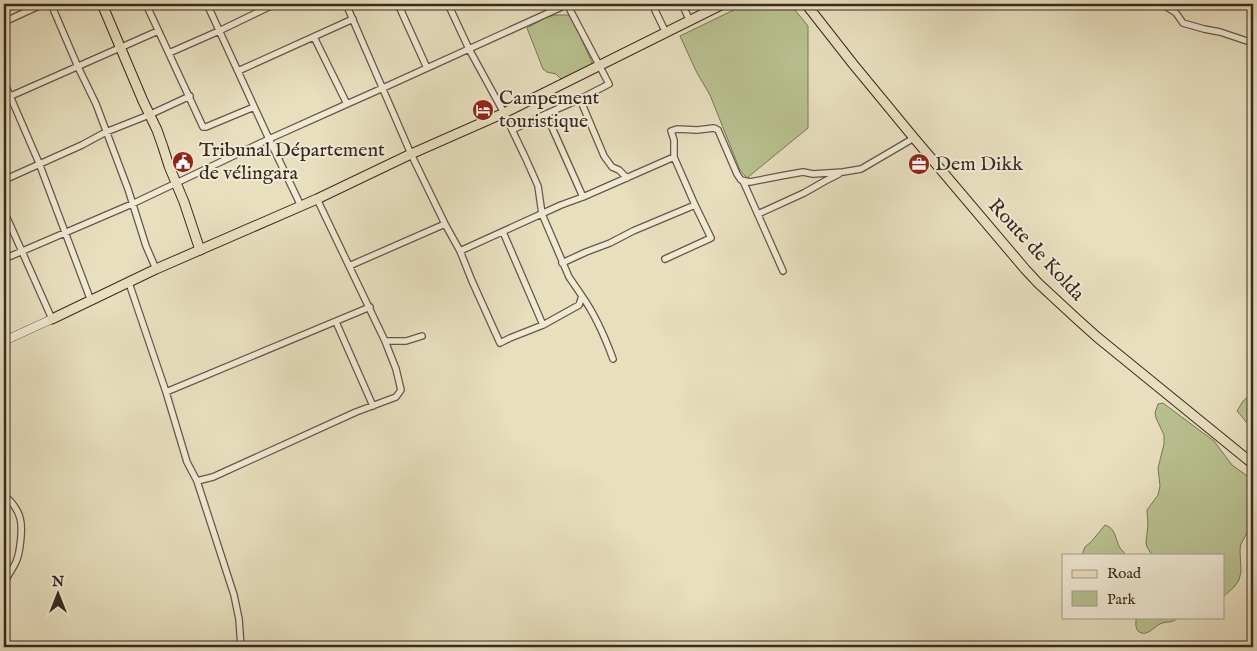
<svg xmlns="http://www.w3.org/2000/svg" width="1257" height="651" viewBox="0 0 1257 651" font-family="'IM FELL English',serif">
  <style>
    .green { fill: #b9c190; stroke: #797658 }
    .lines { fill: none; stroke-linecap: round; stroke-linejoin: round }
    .minor-casing { stroke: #655748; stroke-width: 8 }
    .secondary-casing { stroke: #392a21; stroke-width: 9 }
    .primary-casing { stroke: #392a21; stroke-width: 11 }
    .trunk-casing { stroke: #392a21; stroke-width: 11 }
    .minor { stroke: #f0ead5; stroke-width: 5.5 }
    .secondary { stroke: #f0ead5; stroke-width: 8 }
    .primary { stroke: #e8dfbf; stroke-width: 9 }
    .trunk { stroke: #e8dfbf; stroke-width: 9 }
    .labels { text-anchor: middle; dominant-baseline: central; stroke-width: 4; stroke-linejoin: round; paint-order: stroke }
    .poi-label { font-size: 20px; fill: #392a21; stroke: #f0ead5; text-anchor: start }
    .street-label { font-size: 20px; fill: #392a21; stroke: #f0ead5 }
  </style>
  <rect width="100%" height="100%" fill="#e8dfbf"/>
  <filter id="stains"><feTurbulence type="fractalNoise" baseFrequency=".004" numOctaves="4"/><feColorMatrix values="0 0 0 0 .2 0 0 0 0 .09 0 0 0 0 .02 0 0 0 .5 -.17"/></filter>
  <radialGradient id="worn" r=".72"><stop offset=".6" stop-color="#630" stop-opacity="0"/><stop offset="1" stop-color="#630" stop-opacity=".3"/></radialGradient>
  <path class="green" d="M746 4H790L808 26V128L747 178 740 170 710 95 697 73 680 36Z
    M556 15H570L592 62 591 66 562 80 556 74 547 72 543 69 527 28 547 17Z
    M1253 393V428L1248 424 1237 411 1243 401Z
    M1163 403 1214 441 1232 465 1253 480V522L1241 544 1240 550 1241 572 1239 580 1235 586 1223 597V555H1152L1147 547 1146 543 1148 525 1147 510 1158 495 1160 486 1158 468 1164 444V435L1156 418 1155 413 1158 404Z
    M1105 525C1116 528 1115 539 1120 548 1122 550 1124 552 1125 555H1082L1085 547 1091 542Z
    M1133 617H1179C1170 625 1168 620 1160 624 1154 627 1146 638 1138 631 1135 627 1136 623 1136 619Z"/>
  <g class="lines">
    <g class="minor-casing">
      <path id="minor" d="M51 4 78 67 96 104 128 189 146 246 156 269
        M146 4 203 127H206L254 107
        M207 4 269 139 301 206
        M346 4 411 154 445 224 460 251 472 281 500 343 510 338 543 325
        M398 4 427 68
        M448 4 469 49 504 113 526 159 538 186 542 214 569 277 582 296 579 305 543 325 503 232
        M567 4 609 84 580 99 546 114 583 197 674 157
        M652 4 666 33
        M682 4 690 21
        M1140 4H1161
        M1162 4 1176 13 1183 23 1204 29 1220 32 1253 43
        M4 22 43 4
        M314 37 347 104
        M169 53 219 31 275 4
        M238 71 353 19
        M4 82 39 163 91 301
        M4 99 158 31
        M580 99 604 156 612 167 619 170 627 178
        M512 130 546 114
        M4 180 82 145 106 132 149 115 190 96
        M743 181 783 271
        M4 211 52 319
        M758 214 804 193 825 181 839 174
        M460 251 561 205 583 197
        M4 259 132 204 269 139 347 104 383 88 568 4
        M665 259 711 238 695 205 674 157V140L671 131 677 129 697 130 714 128 718 130 737 174 741 180 750 182 786 175 803 172 813 174 843 172 861 169 914 138
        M562 263 586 252 610 243 633 231 695 205
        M349 266 445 224
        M129 283 166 392 187 462 197 481 234 595 239 619 241 647
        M582 296C596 316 605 337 613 359
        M336 322 373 406
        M385 341H406L422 336
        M166 392 370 307
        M197 481 213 477 356 412 396 397 401 390 396 369 385 341 317 199
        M4 496C11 500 18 510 20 518 23 528 20 553 16 562 12 571 5 577 4 587
        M4 599 5 609"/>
    </g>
    <g class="secondary-casing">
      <path id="secondary" d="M4 341 52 319"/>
    </g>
    <g class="primary-casing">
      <path id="primary" d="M806 4 853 64 914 138 1025 269 1038 283 1078 320 1097 337 1253 464
        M52 319 156 269 317 199 411 154 504 113 723 4"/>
    </g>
    <g class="trunk-casing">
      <path id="trunk" d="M102 4 143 101 157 130 163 147 169 166 184 202 200 250"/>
    </g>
    <use href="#minor" class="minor"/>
    <use href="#secondary" class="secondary"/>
    <use href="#primary" class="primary"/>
    <use href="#trunk" class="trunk"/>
  </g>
  <defs>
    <g id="hotel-disc" transform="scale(1.125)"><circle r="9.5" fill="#8f2418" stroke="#f0ead5"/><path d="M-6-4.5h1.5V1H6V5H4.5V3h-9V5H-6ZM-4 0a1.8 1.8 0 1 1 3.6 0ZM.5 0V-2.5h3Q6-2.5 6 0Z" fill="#fff"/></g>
    <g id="civic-disc" transform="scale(1.125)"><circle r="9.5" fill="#8f2418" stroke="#f0ead5"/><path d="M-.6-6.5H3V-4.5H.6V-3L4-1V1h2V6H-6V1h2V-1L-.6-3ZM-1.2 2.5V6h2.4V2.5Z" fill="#fff"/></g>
    <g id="office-disc" transform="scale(1.125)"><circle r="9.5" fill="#8f2418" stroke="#f0ead5"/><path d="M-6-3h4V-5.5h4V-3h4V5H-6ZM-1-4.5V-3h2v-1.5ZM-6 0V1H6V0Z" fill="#fff"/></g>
  </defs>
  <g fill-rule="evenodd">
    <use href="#hotel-disc" x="483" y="110"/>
    <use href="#civic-disc" x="183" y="162"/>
    <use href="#office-disc" x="919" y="164"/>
  </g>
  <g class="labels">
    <g class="poi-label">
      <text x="499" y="98">Campement<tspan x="499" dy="23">touristique</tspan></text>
      <text x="199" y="150">Tribunal Département<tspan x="199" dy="23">de vélingara</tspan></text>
      <text x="935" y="164">Dem Dikk</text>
    </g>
    <g class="street-label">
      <text transform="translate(1036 250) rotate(47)">Route de Kolda</text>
    </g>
  </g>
  <rect width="1257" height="651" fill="none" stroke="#e8dfbf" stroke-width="20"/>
  <rect x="5" y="5" width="1247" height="641" fill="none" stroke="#392a21" stroke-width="2.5"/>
  <rect x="10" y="10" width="1237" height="631" fill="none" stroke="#392a21"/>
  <rect x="1062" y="554" width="162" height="65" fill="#f0ead5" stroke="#a79d8d"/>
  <rect x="1072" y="570" width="25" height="8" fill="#e8dfbf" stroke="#a79d8d"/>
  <text x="1107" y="578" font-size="15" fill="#392a21">Road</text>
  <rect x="1072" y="591" width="25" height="15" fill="#b9c190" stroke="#a79d8d"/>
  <text x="1107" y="604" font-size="15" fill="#392a21">Park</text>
  <g transform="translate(58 594)" stroke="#f0ead5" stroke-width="4" paint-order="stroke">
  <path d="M0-4L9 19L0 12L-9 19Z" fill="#392a21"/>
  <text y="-8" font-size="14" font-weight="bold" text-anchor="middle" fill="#392a21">N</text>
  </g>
  <rect width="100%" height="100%" filter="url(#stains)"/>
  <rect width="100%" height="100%" fill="url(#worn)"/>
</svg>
